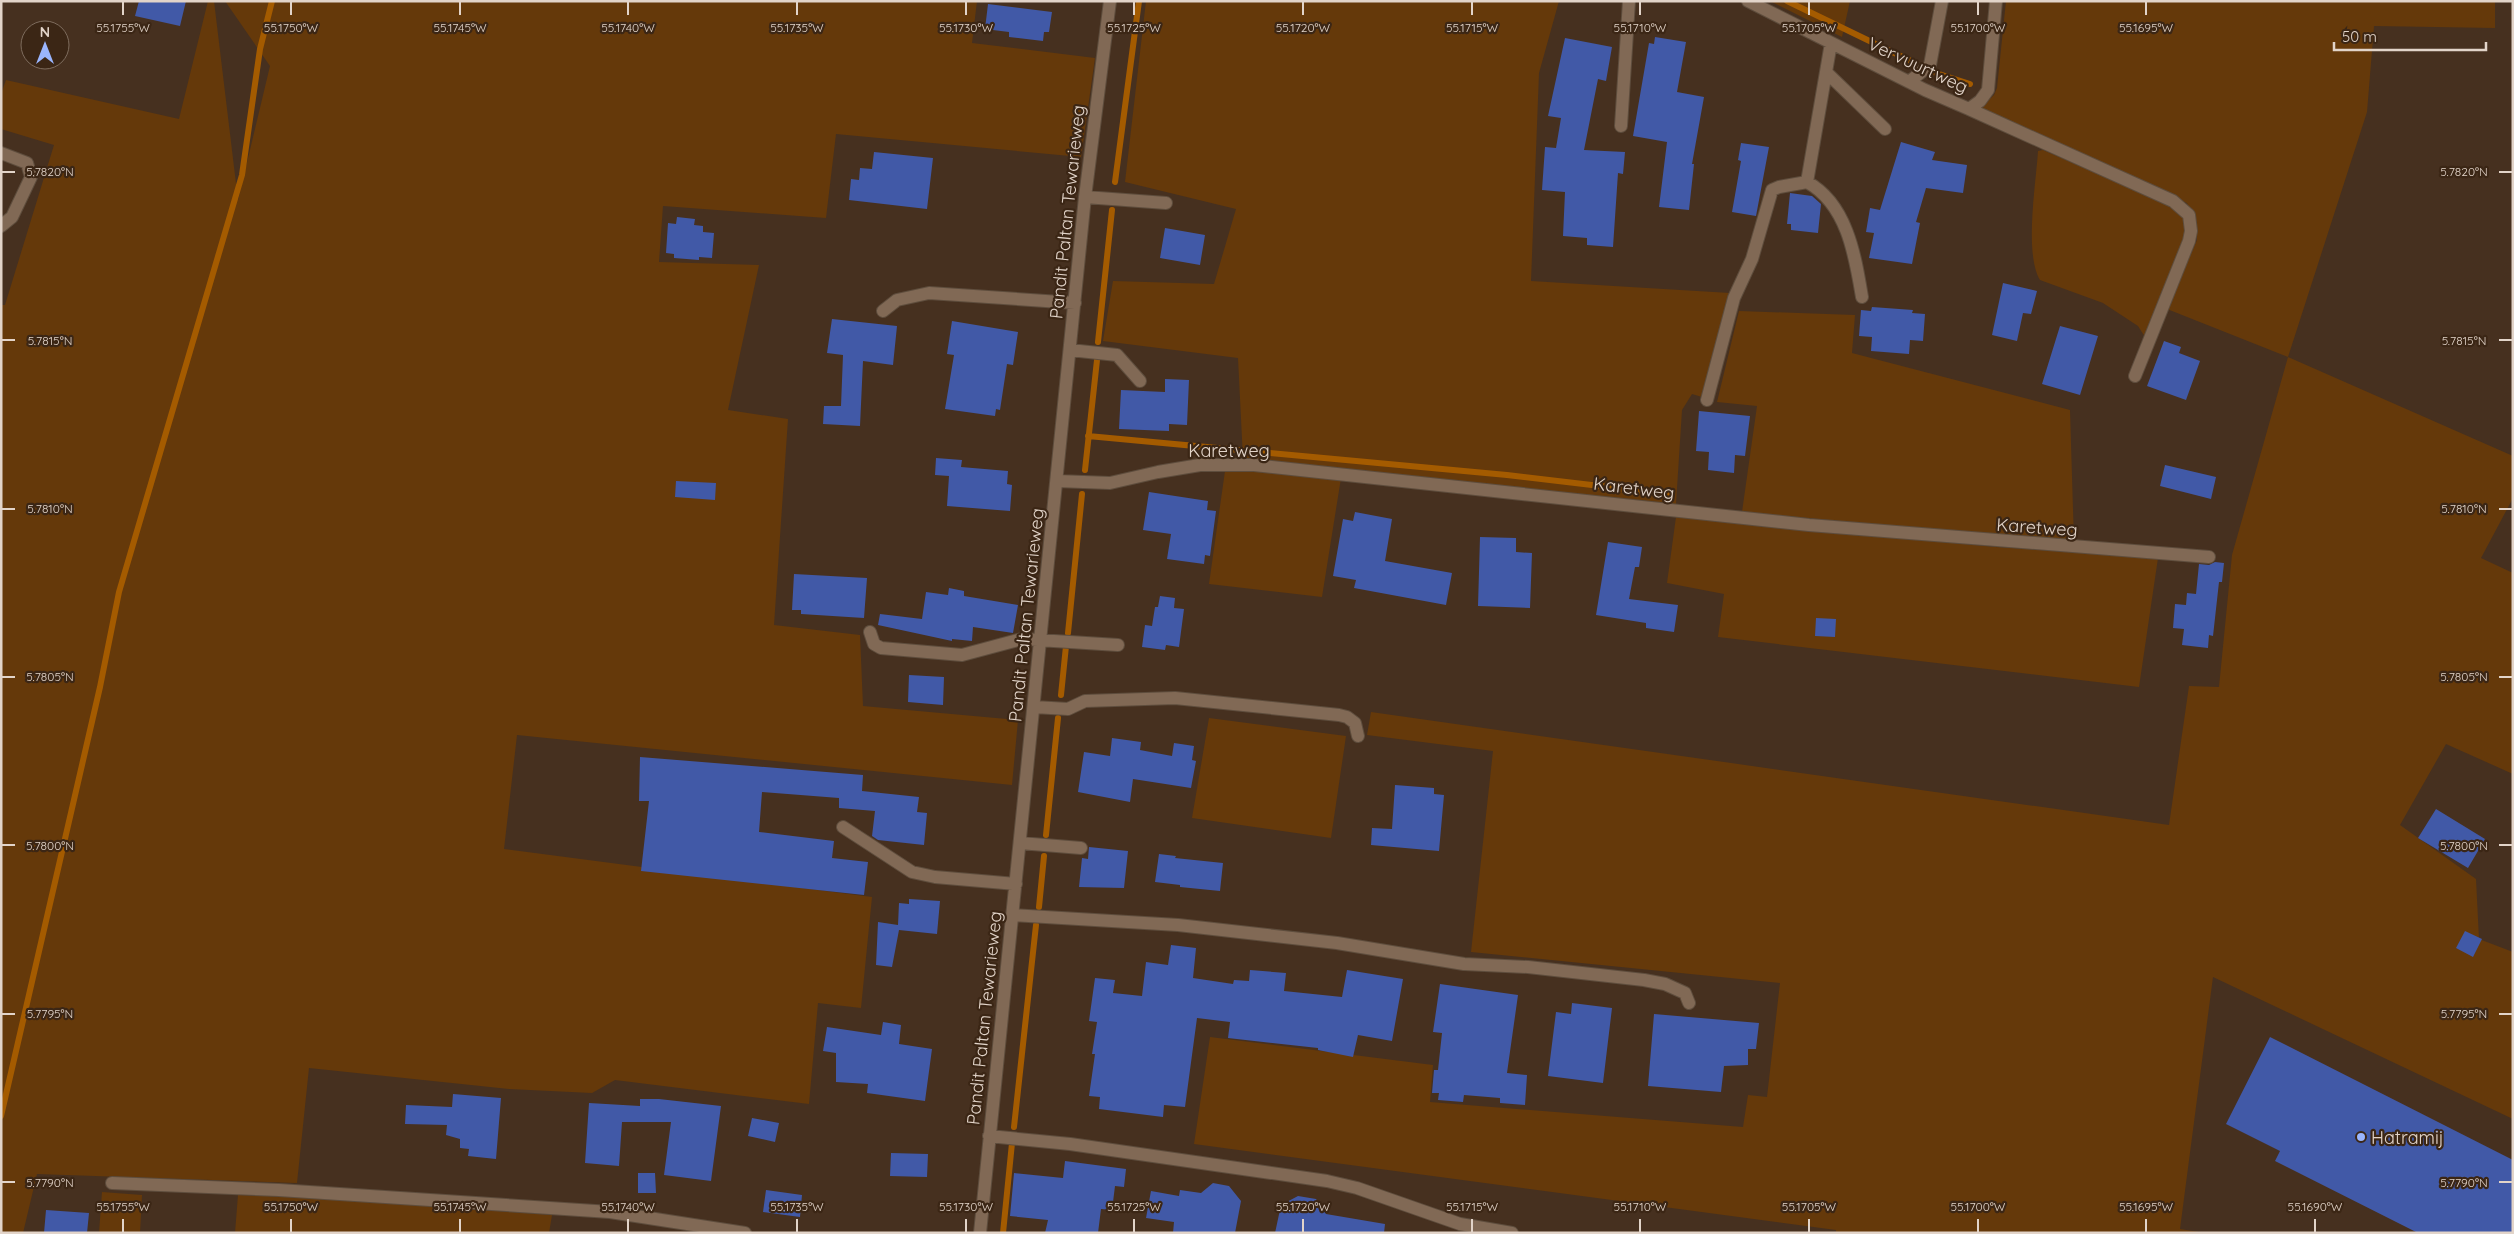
<svg xmlns="http://www.w3.org/2000/svg" width="2514" height="1234" viewBox="0 0 2514 1234" font-family="Quicksand,sans-serif">
  <style>
    .green { fill: #65390a }
    .lines { fill: none; stroke-linecap: round; stroke-linejoin: round }
    .stream { stroke: #a45b00; stroke-width: 6 }
    .building { fill: #4159a7 }
    .minor-casing { stroke: #5e4d3d; stroke-width: 14 }
    .minor { stroke: #816955; stroke-width: 12 }
    .ticks { fill: none; stroke: #e2d4c9; stroke-width: 2 }
    .poi-dot { fill: #9ab5fd; stroke: #3b2615; stroke-width: 2 }
    .labels { text-anchor: middle; dominant-baseline: central; stroke-width: 4.5; stroke-linejoin: round; paint-order: stroke }
    .street-label { font-size: 18px; fill: #e2d4c9; stroke: #3b2615 }
    .poi-label { font-size: 18px; fill: #e2d4c9; stroke: #3b2615; text-anchor: start }
    .ticks-label { font-size: 12px; text-anchor: middle; fill: #e2d4c9; stroke: #3b2615; stroke-width: 4.5; stroke-linejoin: round; paint-order: stroke }
  </style>
  <rect width="100%" height="100%" fill="#46301f"/>
  <path class="green" d="M208 1H214L238 200 270 66 225 1H977L972 43 1095 58 1081 157 836 134 826 218 663 206 659 262 759 265 728 410 788 419 774 625 860 635 863 706 1018 720 1012 785 517 735 504 849 872 897 861 1008 818 1003 809 1104 615 1080 592 1093 509 1089 309 1068 297 1183 37 1174 23 1233H1V305H5L54 145 1 129V94L6 80 179 119Z
    M1146 1H1559L1539 73 1531 281 1730 293 1702 397 1692 394 1682 410 1676 504 1243 459 1238 358 1103 341 1113 281 1214 284 1236 209 1125 182Z
    M1770 1H1850L1842 37Z
    M2006 1H2495V28L2374 26 2367 112 2288 357 2513 456V498L2481 558 2513 573V774L2446 744 2400 825 2476 879 2479 939 2513 952V1119L2213 977 2180 1229 2205 1233H1836V1230L1194 1144 1210 1037 1433 1065 1430 1102 1743 1127 1748 1095 1767 1097 1780 983 1471 952 1493 751 1367 735 1371 712 2169 825 2189 686 2219 687 2232 555 2288 357 2167 309 2197 240 2196 222 2187 203 1980 108 1994 95 1997 88Z
    M2043 150 2178 209 2183 216 2186 238 2145 337 2138 326 2103 303 2040 280C2024 253 2036 184 2038 151Z
    M1739 311 1855 315 1852 353 2070 410 2074 542 1742 512 1757 406 1717 402Z
    M1249 469 1341 478 1322 597 1209 584 1225 471Z
    M1676 517 1996 547 2158 558 2139 687 1718 637 1724 594 1667 583Z
    M1209 718 1346 736 1331 838 1192 818Z
    M102 1192 142 1195 140 1233H99Z
    M238 1195 319 1198 552 1215 549 1233H235Z"/>
  <g class="lines">
    <path class="stream" d="M1787 1 1915 63
      M1936 73 1970 84
      M1115 182 1139 1
      M1098 342 1112 210
      M1088 436 1507 475 1668 494
      M1085 470 1097 360
      M1068 633 1082 494
      M1061 695 1066 646
      M1046 835 1058 718
      M1039 907 1044 856
      M1 1116 100 687 119 592 242 175 260 49 272 1
      M1014 1127 1036 925
      M1003 1233 1012 1143"/>
  </g>
  <path class="building" d="M139 1H186L180 26 135 16Z
    M988 4 1052 12 1049 32H1044L1043 41 1009 37V32L985 29Z
    M1655 37 1686 42 1677 92 1704 97 1692 164H1694L1689 210 1659 207 1667 142 1633 136 1649 43 1654 44Z
    M1565 38 1612 47 1606 81 1598 79 1584 150 1625 152 1623 174 1618 173 1613 247 1587 245V238L1563 236 1565 192 1542 190 1545 147 1556 148 1561 118 1548 116Z
    M1901 142 1935 152 1932 160 1967 165 1963 193 1926 188 1916 222 1920 223 1912 264 1869 258 1874 233 1866 232 1870 208 1880 210Z
    M1741 143 1769 147 1756 216 1732 212 1741 161 1738 160Z
    M874 152 933 158 927 209 849 200 851 179 859 180 860 168 872 169Z
    M1790 193 1812 196 1821 204 1818 233 1791 230V224H1787Z
    M677 217 695 219 694 225 703 226V232L714 233 712 258 699 257V260L674 258V254L666 253 668 223 676 224Z
    M1165 228 1205 235 1200 265 1160 258Z
    M2003 283 2037 291 2031 314 2023 313 2017 341 1992 335Z
    M1872 307 1913 310 1912 313 1925 314 1923 341 1910 340 1909 354 1871 351 1872 337 1859 336 1861 310 1871 311Z
    M832 319 897 326 893 365 863 361 860 426 823 424 824 406H841L843 355 827 353Z
    M952 321 1018 332 1013 365 1007 364 1000 410 996 409 995 416 945 409 954 355 947 354Z
    M2060 326 2098 336 2080 395 2042 384Z
    M2164 341 2181 347 2179 353 2200 361 2186 400 2147 386Z
    M1165 379 1189 380 1187 425 1169 424V431L1119 429 1121 390 1165 392Z
    M1699 411 1750 416 1745 456 1735 455 1734 473 1708 470 1709 452 1696 451Z
    M936 458 962 460 961 467 1008 471 1007 484 1012 485 1010 511 947 506 949 476 935 475Z
    M2165 465 2216 477 2211 499 2160 486Z
    M676 481 716 483 715 500 675 497Z
    M1149 492 1208 501 1207 510 1216 511 1210 556 1205 555 1204 564 1167 559 1171 534 1143 530Z
    M1355 512 1392 519 1385 561 1452 573 1446 605 1354 588 1356 580 1333 576 1343 519 1353 521Z
    M1480 537 1516 538V552L1532 553 1530 608 1478 606Z
    M1608 542 1642 547 1639 567H1635L1629 599 1678 605 1674 632 1646 628V623L1596 615Z
    M2215 562 2224 563 2222 582H2219L2213 636 2209 635 2208 648 2182 645 2184 629 2173 628 2175 604 2186 605 2187 593 2196 594 2199 564 2209 565Z
    M794 574 867 578 864 618 801 614V610H792Z
    M949 588 964 591V596L1018 605 1013 633 973 627 972 641 952 639V641L878 625 880 614 922 619 926 592 948 595Z
    M1160 596 1175 598 1174 608 1184 609 1179 647 1166 645 1165 650 1142 647 1145 625 1152 626 1155 607H1158Z
    M1816 618 1836 619 1835 637 1815 636Z
    M909 675 944 677 943 705 908 702Z
    M1112 738 1141 742 1140 750 1172 756 1174 743 1194 746 1192 760 1196 761 1191 788 1133 779 1130 802 1078 792 1084 752 1110 756Z
    M640 757 863 775 862 791 919 797 917 812 927 813 924 845 878 840 872 836 875 811 839 808V798L762 792 759 832 834 841 832 858 868 862 864 895 641 871 649 801H639Z
    M1395 785 1434 788V794L1444 795 1439 851 1371 845 1372 828 1392 829Z
    M2436 809 2485 839 2468 868 2418 838Z
    M1089 847 1128 851 1124 888 1079 887 1082 858 1088 859Z
    M1159 854 1176 856 1175 858 1223 863 1220 891 1180 887V885L1155 882Z
    M909 899 940 901 937 934 899 930 892 967 876 965 878 922 898 925 899 903 909 904Z
    M2465 931 2482 939 2473 957 2456 948Z
    M1171 945 1196 948 1193 978 1233 984 1234 980 1249 981 1250 970 1286 973 1284 991 1342 997 1347 970 1403 979 1392 1041 1358 1035 1353 1057 1318 1050V1048L1228 1038 1230 1022 1197 1018 1185 1107 1164 1105 1163 1117 1099 1109 1100 1097 1089 1096 1095 1054H1092L1097 1022 1089 1021 1095 978 1115 980 1113 993 1142 996 1146 962 1168 965Z
    M1440 984 1518 995 1507 1073 1527 1075 1525 1105 1500 1103V1098L1464 1095 1463 1102 1438 1100 1439 1093H1432L1434 1070H1438L1442 1033 1433 1032Z
    M1572 1003 1612 1008 1603 1083 1548 1076 1556 1012 1571 1014Z
    M1654 1014 1759 1023 1756 1049H1748V1065L1724 1066 1721 1092 1648 1086Z
    M883 1022 901 1025 899 1044 932 1049 925 1101 867 1093 868 1084 836 1082V1053L823 1051 827 1027 881 1035Z
    M2270 1037 2513 1160V1233H2418L2275 1161 2280 1151 2226 1124Z
    M453 1094 501 1098 496 1159 468 1156 469 1149 460 1148V1139L446 1135 447 1125 405 1124 406 1105 452 1107Z
    M640 1099H659L721 1106 711 1181 664 1175 671 1122H622L619 1166 585 1163 589 1103 640 1106Z
    M752 1118 779 1123 775 1142 748 1136Z
    M891 1153 928 1154 927 1177 890 1176Z
    M1065 1161 1126 1169 1124 1187 1115 1186 1112 1210 1101 1209 1098 1233H1045L1048 1220 1010 1216 1014 1173 1063 1178Z
    M638 1173H655L656 1193H638Z
    M1213 1183 1229 1186 1241 1201 1235 1233H1173L1174 1222 1146 1218 1151 1191 1179 1196 1180 1190 1201 1193Z
    M766 1190 802 1195 800 1217 763 1212Z
    M1298 1196 1316 1199 1326 1214 1385 1224 1384 1233H1275L1281 1205Z
    M46 1210 89 1213 87 1233H44Z"/>
  <g class="lines">
    <g class="minor-casing">
      <path id="minor" d="M1748 1 1925 90 1969 109 1980 101 1988 90 1996 1
        M1826 72 1885 129
        M1909 82 1930 65 1942 1
        M1969 109 2173 201 2189 215 2191 231 2189 241 2135 376
        M1621 126 1629 1
        M1 153 27 163 31 177 12 217 1 226
        M1807 182C1847 204 1855 255 1862 297
        M1085 197 1166 203
        M883 311 897 300 929 293 1075 303
        M1070 350 1117 355 1140 381
        M1707 400 1734 298 1752 259 1772 190 1779 187 1807 182 1831 43
        M1057 481 1110 483 1158 472 1200 465H1254L1809 525 2209 557
        M870 632 874 644 881 648 962 655 1022 639 1118 645
        M1034 707 1068 709 1085 701 1175 698 1339 715 1347 717 1355 723 1358 736
        M843 827 912 872 935 877 1016 884
        M1020 843 1081 848
        M1013 915 1178 925 1337 943 1464 964 1528 967 1644 980 1665 984 1685 993 1689 1003
        M989 1136 1070 1144 1327 1181 1357 1188 1460 1224 1512 1233
        M112 1183 279 1190 610 1212 745 1233
        M980 1233 1085 197 1110 1"/>
    </g>
    <use href="#minor" class="minor"/>
  </g>
  <path class="ticks" d="M123 2V15M291 2V15M460 2V15M628 2V15M797 2V15M966 2V15M1134 2V15M1303 2V15M1472 2V15M1640 2V15M1809 2V15M1978 2V15M2146 2V15M2 172H15M2499 172H2512M2 340H15M2499 340H2512M2 509H15M2499 509H2512M2 677H15M2499 677H2512M2 845H15M2499 845H2512M2 1014H15M2499 1014H2512M2 1182H15M2499 1182H2512M123 1219V1232M291 1219V1232M460 1219V1232M628 1219V1232M797 1219V1232M966 1219V1232M1134 1219V1232M1303 1219V1232M1472 1219V1232M1640 1219V1232M1809 1219V1232M1978 1219V1232M2146 1219V1232M2315 1219V1232"/>
  <circle class="poi-dot" cx="2361" cy="1137" r="5"/>
  <g class="labels">
    <g class="street-label">
      <text transform="translate(1918 65) rotate(25)">Vervuurtweg</text>
      <text transform="translate(1067 212) rotate(-84)">Pandit Paltan Tewarieweg</text>
      <text x="1229" y="450">Karetweg</text>
      <text transform="translate(1634 488) rotate(7)">Karetweg</text>
      <text transform="translate(2037 527) rotate(4)">Karetweg</text>
      <text transform="translate(1026 615) rotate(-84)">Pandit Paltan Tewarieweg</text>
      <text transform="translate(984 1018) rotate(-84)">Pandit Paltan Tewarieweg</text>
    </g>
    <g class="poi-label">
      <text x="2371" y="1137">Hatramij</text>
    </g>
  </g>
  <g class="ticks-label">
    <text x="123" y="32">55.1755°W</text>
    <text x="291" y="32">55.1750°W</text>
    <text x="460" y="32">55.1745°W</text>
    <text x="628" y="32">55.1740°W</text>
    <text x="797" y="32">55.1735°W</text>
    <text x="966" y="32">55.1730°W</text>
    <text x="1134" y="32">55.1725°W</text>
    <text x="1303" y="32">55.1720°W</text>
    <text x="1472" y="32">55.1715°W</text>
    <text x="1640" y="32">55.1710°W</text>
    <text x="1809" y="32">55.1705°W</text>
    <text x="1978" y="32">55.1700°W</text>
    <text x="2146" y="32">55.1695°W</text>
    <text x="50" y="176">5.7820°N</text>
    <text x="2464" y="176">5.7820°N</text>
    <text x="50" y="345">5.7815°N</text>
    <text x="2464" y="345">5.7815°N</text>
    <text x="50" y="513">5.7810°N</text>
    <text x="2464" y="513">5.7810°N</text>
    <text x="50" y="681">5.7805°N</text>
    <text x="2464" y="681">5.7805°N</text>
    <text x="50" y="850">5.7800°N</text>
    <text x="2464" y="850">5.7800°N</text>
    <text x="50" y="1018">5.7795°N</text>
    <text x="2464" y="1018">5.7795°N</text>
    <text x="50" y="1187">5.7790°N</text>
    <text x="2464" y="1187">5.7790°N</text>
    <text x="123" y="1211">55.1755°W</text>
    <text x="291" y="1211">55.1750°W</text>
    <text x="460" y="1211">55.1745°W</text>
    <text x="628" y="1211">55.1740°W</text>
    <text x="797" y="1211">55.1735°W</text>
    <text x="966" y="1211">55.1730°W</text>
    <text x="1134" y="1211">55.1725°W</text>
    <text x="1303" y="1211">55.1720°W</text>
    <text x="1472" y="1211">55.1715°W</text>
    <text x="1640" y="1211">55.1710°W</text>
    <text x="1809" y="1211">55.1705°W</text>
    <text x="1978" y="1211">55.1700°W</text>
    <text x="2146" y="1211">55.1695°W</text>
    <text x="2315" y="1211">55.1690°W</text>
  </g>
  <rect width="2514" height="1234" fill="none" stroke="#e2d4c9" stroke-width="5"/>
  <g transform="translate(45 45)"><circle r="24" fill="#3b2615" stroke="#7e6c5d"/>
  <path d="M0-4L9 19L0 12L-9 19Z" fill="#9ab5fd"/>
  <text y="-8" font-size="14" font-weight="bold" text-anchor="middle" fill="#e2d4c9">N</text>
  </g>
  <path d="M2334 42v8h152v-8" fill="none" stroke="#e2d4c9" stroke-width="2.5"/>
  <text x="2342" y="42" font-size="15" fill="#e2d4c9" stroke="#3b2615" stroke-width="4" paint-order="stroke">50 m</text>
</svg>
